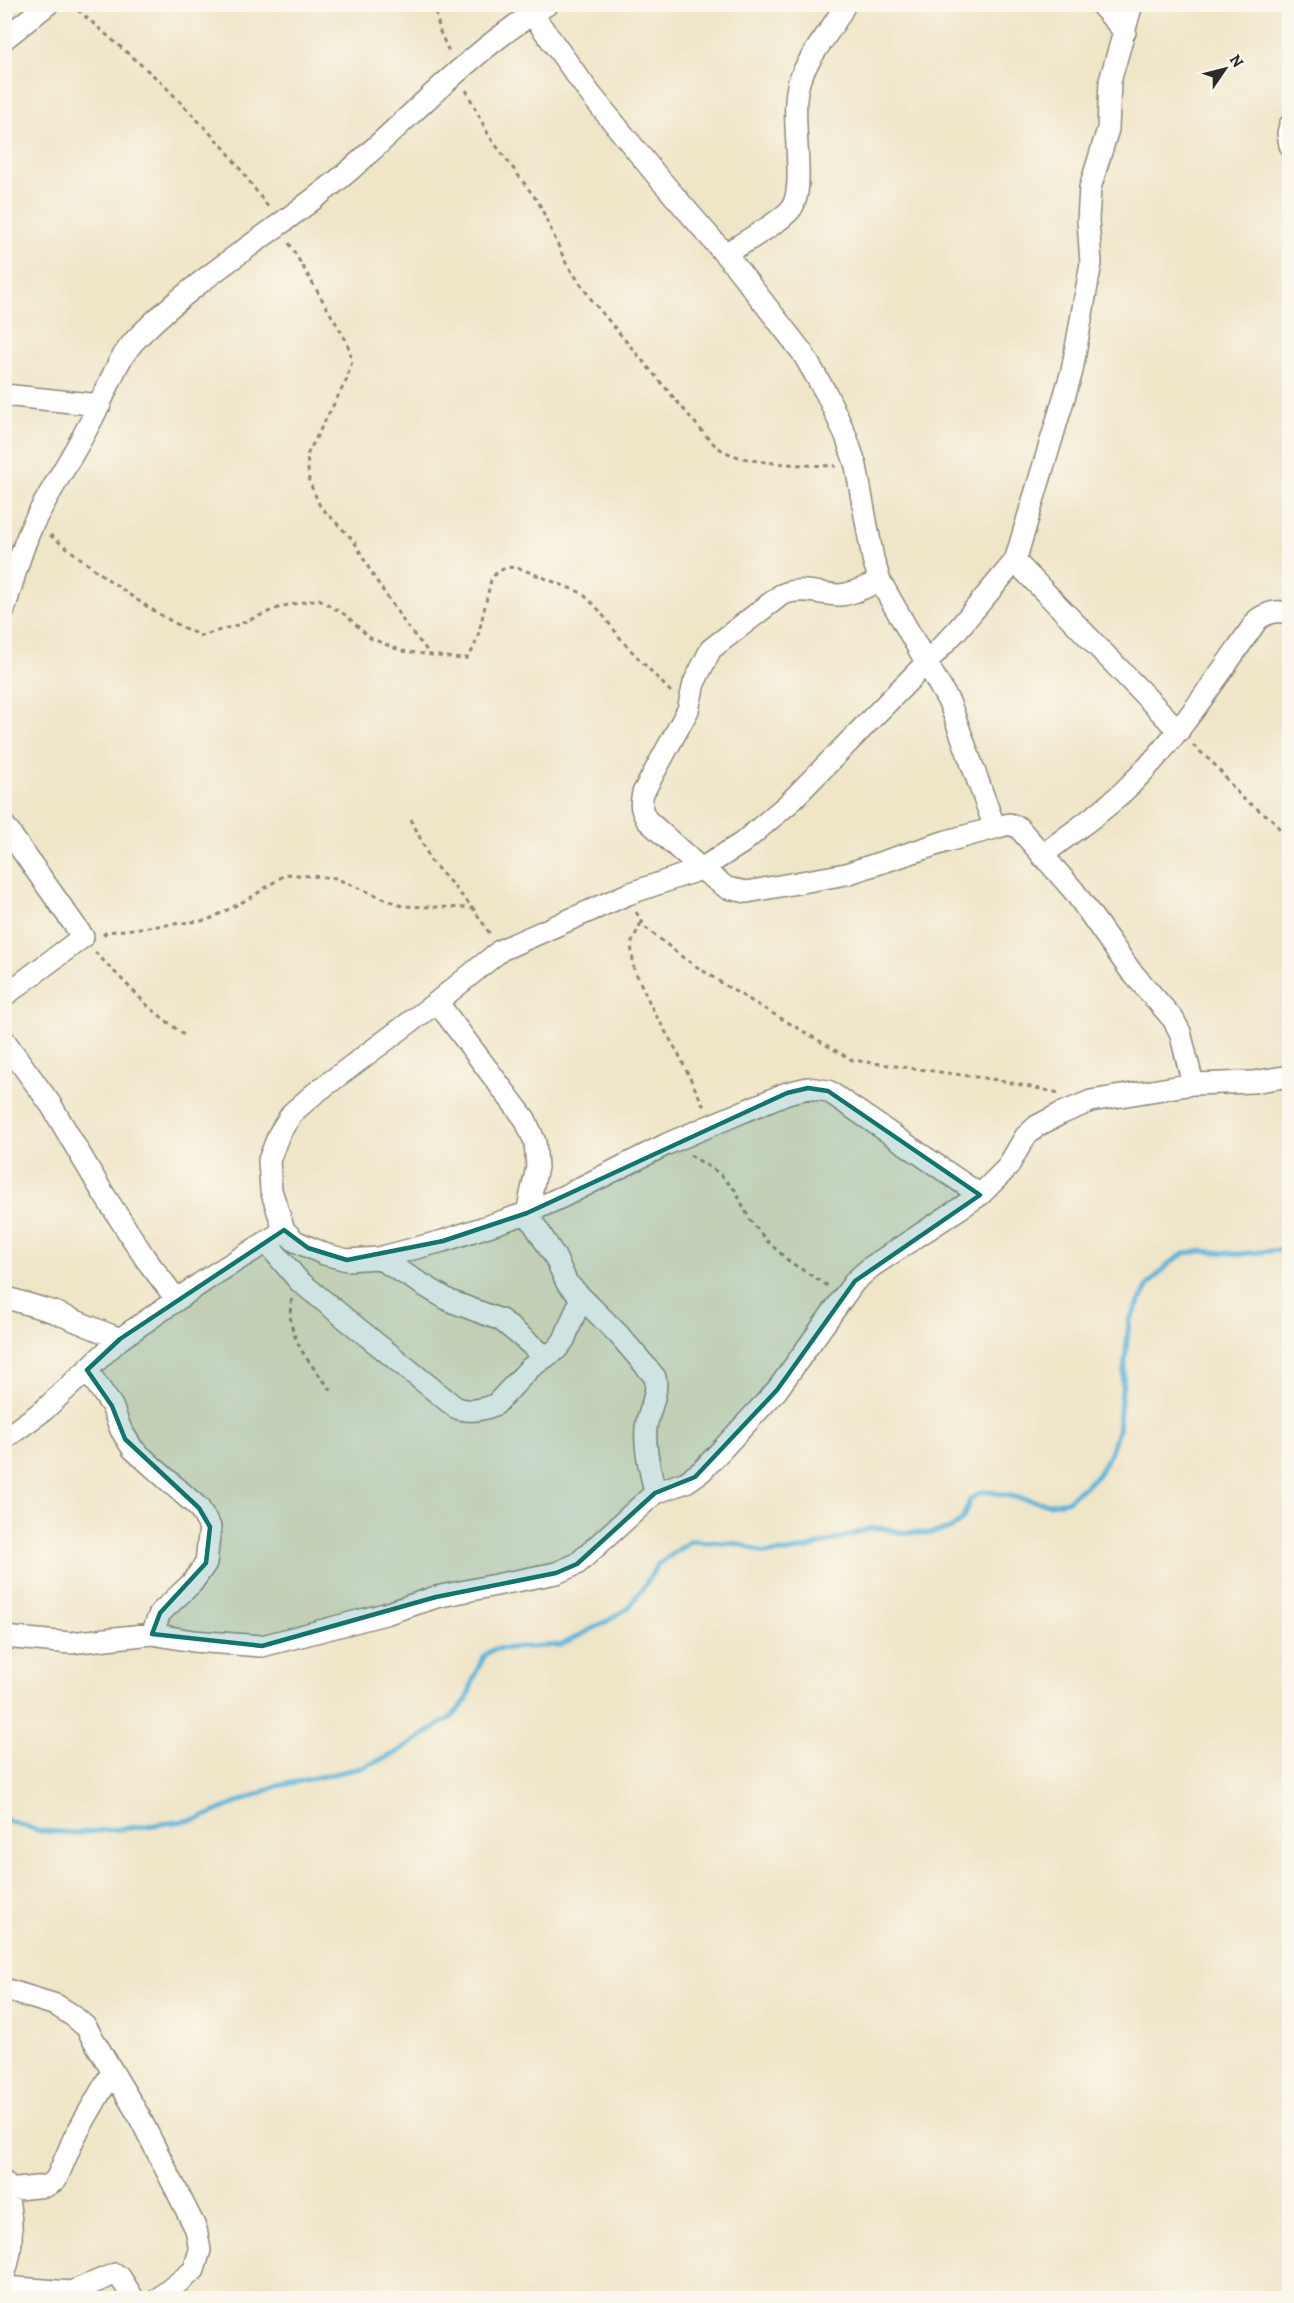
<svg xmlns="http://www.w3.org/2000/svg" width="1294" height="2303" viewBox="0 0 1294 2303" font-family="Alegreya,serif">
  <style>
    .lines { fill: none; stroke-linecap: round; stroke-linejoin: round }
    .stream { stroke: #5fb6dc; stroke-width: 5 }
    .minor-casing { stroke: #8d8879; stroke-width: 24 }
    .path { stroke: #8d8879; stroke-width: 3; stroke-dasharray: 4.5 4.5; stroke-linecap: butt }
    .minor { stroke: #fff; stroke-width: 21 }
    .marked { fill: #0f766e; fill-opacity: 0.2; stroke: #0f766e; stroke-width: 4.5; stroke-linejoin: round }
  </style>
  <rect width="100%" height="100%" fill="#fbf7ec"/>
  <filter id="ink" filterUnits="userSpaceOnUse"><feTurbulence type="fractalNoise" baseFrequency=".0167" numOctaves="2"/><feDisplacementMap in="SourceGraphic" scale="12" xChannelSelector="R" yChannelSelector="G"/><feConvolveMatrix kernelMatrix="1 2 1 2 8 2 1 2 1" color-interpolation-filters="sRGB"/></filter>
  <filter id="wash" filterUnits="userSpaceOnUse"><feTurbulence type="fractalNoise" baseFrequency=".008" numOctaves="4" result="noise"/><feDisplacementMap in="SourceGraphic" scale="24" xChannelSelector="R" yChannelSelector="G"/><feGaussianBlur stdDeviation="1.35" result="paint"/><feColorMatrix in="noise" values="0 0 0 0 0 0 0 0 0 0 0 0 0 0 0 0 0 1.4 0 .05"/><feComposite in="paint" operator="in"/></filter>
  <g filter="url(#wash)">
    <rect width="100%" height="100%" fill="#efe5c7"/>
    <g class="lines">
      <path class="stream" d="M4 1819 39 1831 78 1833 139 1827 198 1819 277 1786 361 1768 396 1753 452 1717 466 1701 477 1670 485 1655 494 1649 561 1645 609 1620 628 1608 644 1587 657 1565 691 1541 740 1544 764 1553 787 1552 809 1548 872 1528H883L903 1533H931L950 1529 962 1520 970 1500 981 1492H990L1049 1504 1067 1501 1097 1476 1110 1454 1118 1431 1129 1321 1148 1285 1171 1262 1185 1253 1202 1251 1241 1254 1290 1249"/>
    </g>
  </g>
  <g filter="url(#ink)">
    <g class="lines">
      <g class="minor-casing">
        <path id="minor" d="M525 4 591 95 658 177 736 267 802 352 827 395 846 436 856 466 873 559 880 581 950 704 995 828 1009 824 1018 827 1074 891 1130 970 1173 1019 1180 1032 1193 1084
          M1100 4 1125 32
          M4 39 48 4
          M1290 125 1288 133 1290 145
          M725 254C741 244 779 223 790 210 809 188 787 114 800 79 811 51 833 31 845 4
          M4 395 100 405
          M1015 561 1179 731
          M880 581C867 586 852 595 838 595 818 594 801 586 781 595L711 649 694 683 688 710 643 793C640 805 641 810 647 820L701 869 727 888 747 892 846 874 947 841 995 828
          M4 610C13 582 20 551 33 524 53 484 80 446 99 405 113 378 116 359 140 335 203 272 282 228 350 170 414 114 474 48 548 4
          M4 825 83 937 4 996
          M1042 856C1069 833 1100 815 1125 790 1177 740 1216 678 1258 619 1269 612 1277 610 1290 613
          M437 1002 525 1119 535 1142 537 1167 527 1213 555 1257 567 1283 619 1335 655 1377C659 1394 648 1411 646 1428 644 1449 651 1472 655 1493
          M4 1040 51 1105 103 1193 145 1258 177 1300
          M980 1195 828 1091 808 1088 787 1093 667 1144 564 1196 527 1213 443 1241 378 1258 347 1260 324 1254 295 1241 284 1230 271 1190 269 1160 279 1134 292 1113 314 1094 437 1002 501 950 628 894 701 869 742 843 788 804 927 662 958 629 1015 561 1072 371 1091 263 1088 220 1090 188 1108 129 1110 81 1132 4
          M266 1242 299 1281 455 1407C467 1413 484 1410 496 1404L530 1368 557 1349 564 1340 581 1298
          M378 1258 450 1301 501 1320 546 1357
          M4 1297 54 1312 120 1339
          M87 1370 112 1406 121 1430 133 1449 199 1508 210 1527 206 1563 192 1583 160 1613 152 1634
          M4 1439 44 1410 120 1339 207 1279 279 1234
          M4 1637 70 1643 152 1634 193 1641 262 1646 385 1614 436 1597 556 1573 577 1564 655 1493 686 1482 702 1471 777 1390 855 1281 871 1267 980 1195 1007 1168 1025 1137 1037 1126 1060 1114 1091 1101 1193 1084 1253 1082 1290 1076
          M4 1989 56 2005 72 2015 86 2027 139 2116 196 2229 200 2250 194 2270 159 2298
          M4 2182C12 2212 15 2246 4 2275
          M7 2190 46 2186 56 2180 74 2138 112 2072
          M4 2287 71 2292 115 2274 120 2277 133 2298"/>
      </g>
      <path class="path" d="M71 4 162 83 226 150 269 208
        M434 4 440 32 450 54
        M466 90 489 136 539 203 566 263 593 302 702 431C707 437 713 444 719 448 741 465 807 465 836 466
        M289 243 347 342 352 361 346 381 307 455 309 481 320 506 354 541 372 574 406 625 430 654
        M50 535C99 572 145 611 201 636L237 625 283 606 319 599 347 616 370 638 402 651 461 659 467 658 474 648 479 632 491 580 496 573 507 567 519 568 582 593 599 610 624 643 672 693
        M1193 745 1215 765 1242 798 1273 820 1290 843
        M411 819 431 861 473 908 490 934
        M636 912 646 928 685 959 731 989 852 1060 998 1080 1059 1093
        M641 923 631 944 634 969 653 1010 679 1055 704 1107
        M103 935 107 932 208 920 250 898 286 874 335 878 402 906 473 908
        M95 952 148 1006 185 1036
        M690 1155 719 1173 735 1190 750 1220 766 1240 790 1262 828 1286
        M292 1299C283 1336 312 1366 333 1392"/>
      <use href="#minor" class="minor"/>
    </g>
  </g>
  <path class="marked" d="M808 1088 828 1091 980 1195 855 1281 777 1390 695 1477 655 1493 577 1564 556 1573 436 1597 262 1646 152 1634 160 1613 206 1563 210 1527 199 1508 125 1439 112 1406 87 1370 120 1339 284 1230 308 1248 347 1260 443 1241 527 1213 787 1093Z"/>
  <rect width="1294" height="2303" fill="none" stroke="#fbf7ec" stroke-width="24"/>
  <g transform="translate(1225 69) rotate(55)" stroke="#fbf7ec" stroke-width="4.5" paint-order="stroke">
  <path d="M0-4.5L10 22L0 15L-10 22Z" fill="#2b2b2b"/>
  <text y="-9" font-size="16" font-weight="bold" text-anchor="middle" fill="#2b2b2b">N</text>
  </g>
</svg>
